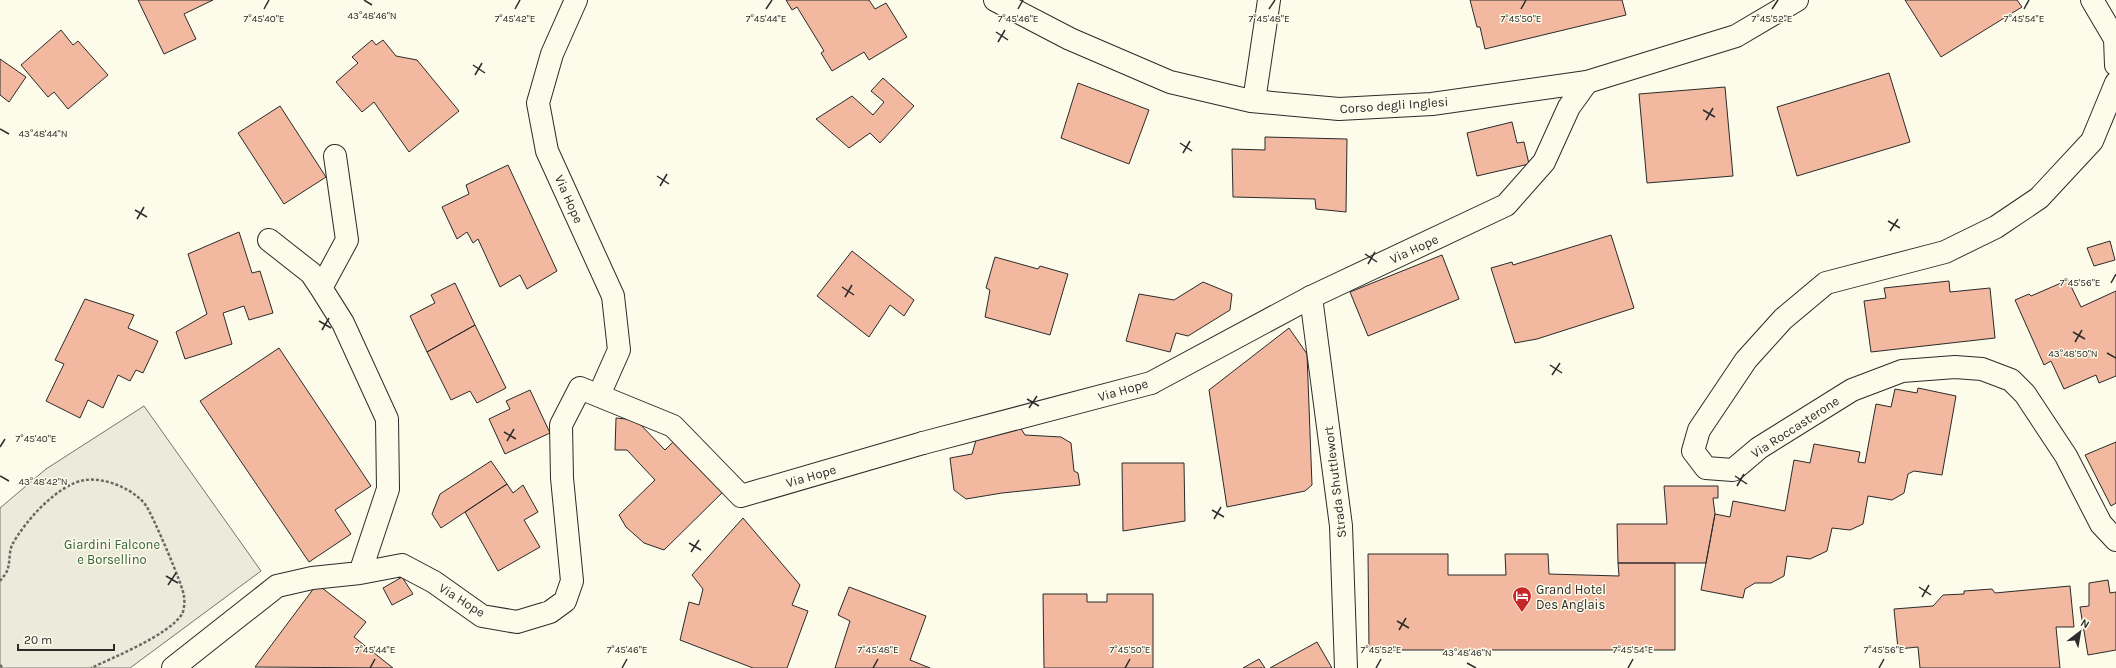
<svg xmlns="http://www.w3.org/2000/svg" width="2116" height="668" viewBox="0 0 2116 668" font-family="Karla,sans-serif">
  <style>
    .green { fill: #ecebdb; stroke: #74746e }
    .building { fill: #f2b8a0; stroke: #2b2b2b }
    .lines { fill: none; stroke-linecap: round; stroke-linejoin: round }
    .pedestrian-casing { stroke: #2b2b2b; stroke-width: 24 }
    .minor-casing { stroke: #2b2b2b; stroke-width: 24 }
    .secondary-casing { stroke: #2b2b2b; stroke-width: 24 }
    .path { stroke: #6a6964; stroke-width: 2.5; stroke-dasharray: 3 2; stroke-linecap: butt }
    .pedestrian { stroke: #fdfbea; stroke-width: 22 }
    .minor { stroke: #fdfbea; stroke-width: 22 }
    .secondary { stroke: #fdfbea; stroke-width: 22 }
    .ticks { fill: none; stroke: #2b2b2b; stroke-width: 1.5 }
    .labels { text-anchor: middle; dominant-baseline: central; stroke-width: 3; stroke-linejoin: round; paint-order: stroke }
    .street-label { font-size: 13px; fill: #2b2b2b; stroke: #fdfbea }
    .park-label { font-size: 13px; fill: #34623c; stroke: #fdfbea }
    .poi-label { font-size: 13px; fill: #2b2b2b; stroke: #fdfbea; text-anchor: start }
    .ticks-label { font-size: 10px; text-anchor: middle; fill: #2b2b2b; stroke: #fdfbea; stroke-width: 3; stroke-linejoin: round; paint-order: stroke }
  </style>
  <rect width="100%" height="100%" fill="#fdfbea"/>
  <path class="green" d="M144 406 261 571 130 668H0V508L46 469Z"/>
  <path class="building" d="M138 0H213L184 14 196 39 164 54Z
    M786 0H869L875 9 886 3 907 37 869 60 864 52 832 71 821 53 824 51 797 7 792 10Z
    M1470 0H1622L1626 15 1485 49 1480 27H1477Z
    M1905 0H2017L2022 7 1941 57Z
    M61 30 73 45 78 41 108 75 68 109 54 92 48 97 21 65Z
    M372 40 376 45 383 40 396 56 417 60 459 111 409 152 374 102 362 112 336 82 358 63 352 57Z
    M0 59 26 77 9 102 0 95Z
    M1889 73 1910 142 1797 176 1777 107Z
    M883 78 914 106 880 143 870 133 849 148 816 119 852 96 873 115 884 102 871 91Z
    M1078 83 1149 110 1129 164 1061 138Z
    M1725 87 1733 176 1647 183 1639 94Z
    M280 106 326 177 284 204 238 133Z
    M1512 122 1517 143 1524 142 1529 164 1477 176 1467 133Z
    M1265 137 1347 139 1346 212 1316 209 1315 199 1233 197 1232 149 1265 150Z
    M508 165 557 271 527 289 520 275 500 287 478 239 473 243 467 232 457 239 442 207 469 194 466 185Z
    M239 232 252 273 260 271 273 313 249 320 244 306 223 313 232 344 185 359 176 332 207 314 188 254Z
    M1611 235 1634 308 1537 339 1515 343 1491 268 1512 262 1513 265Z
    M2110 241 2115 260 2094 266 2087 248Z
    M852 251 914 300 904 316 890 305 869 337 817 296Z
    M1442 255 1459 299 1368 336 1350 292Z
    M995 257 1038 269 1040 266 1068 274 1050 335 985 317 990 290 986 288Z
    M2068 280 2081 307 2116 291V376L2099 383 2096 375 2064 389 2051 361 2044 365 2015 300 2029 294 2031 296Z
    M1949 281 1950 292 1990 288 1995 338 1871 352 1864 301 1886 298 1884 288Z
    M1203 282 1232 294 1230 310 1188 336 1176 333 1170 352 1126 341 1139 294 1174 300Z
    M455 283 475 325 427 352 410 316 435 303 431 295Z
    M85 299 134 315 128 328 158 341 143 373 136 370 130 381 118 375 103 408 88 400 80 418 46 401 64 364 55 360Z
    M475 325 506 388 477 403 470 391 451 400 427 352Z
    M1289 328 1307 354 1312 485 1305 491 1227 507 1209 390Z
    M279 348 371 486 335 510 351 534 309 562 200 401Z
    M1918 388 1956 396 1942 475 1914 471 1908 474 1904 493 1892 500 1868 496 1863 524 1850 530 1832 528 1827 551 1810 559 1787 556 1784 576 1771 583H1755L1745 589 1743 598 1701 590 1715 514 1730 517 1733 501 1785 511 1794 460 1810 463 1814 444 1860 452 1858 462 1865 463 1876 404 1891 407 1895 389 1917 393Z
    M530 390 550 433 505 454 489 419 510 409 506 401Z
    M616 418 636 420 665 450 676 439 726 489 664 550 644 543 626 527 619 515 655 480 627 450H615Z
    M1020 427 1025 435 1061 437 1071 443 1074 471 1078 473 1080 485 1002 493 966 499 954 490 950 458 972 454 978 433Z
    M2116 442V503L2111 506 2085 455Z
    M491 461 507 484 441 528 432 514 440 494Z
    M1122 463H1184L1185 521 1123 531Z
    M507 484 513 493 523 485 538 512 524 520 540 547 498 571 465 512Z
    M1664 486H1718V498H1713L1715 514 1706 563H1618L1617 524H1667Z
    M743 518 800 585 792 605 808 611 787 668H753L680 640 689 602 699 605 703 589 692 575Z
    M1368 554H1448V575H1506L1505 554H1548L1549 574 1619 576 1618 563H1675V650H1369Z
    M402 577 413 594 392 605 383 588Z
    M2108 580 2110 593 2116 592V650L2088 655 2080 607 2089 606V583Z
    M317 584 366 622 354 637 393 668 255 667Z
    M2070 586 2074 627H2056L2060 668H1920L1918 647 1898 649 1894 609 1933 606 1943 595 1964 594V591L1992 589 1995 593Z
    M849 587 926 616 910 660 930 668H835L850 621 838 615Z
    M1043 594H1087V602H1107V594H1153V668H1044Z
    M1317 642 1332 668H1270Z
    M1259 659 1265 668H1243Z"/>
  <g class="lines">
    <g class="pedestrian-casing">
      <path id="pedestrian" d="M1254 101 1269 0
        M1311 297 1341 526 1346 668
        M923 443 1151 383"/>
    </g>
    <g class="minor-casing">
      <path id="minor" d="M576 0 552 54 538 103 547 151 613 296 619 350 599 395
        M2092 0 2115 39 2116 65
        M2116 83 2092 141 2039 198 1996 227 1945 252 1826 283 1783 319 1746 360 1699 430 1693 451 1706 468 1733 470 1759 448 1852 390 1902 371 1955 367 1982 369 2011 380 2025 394 2066 456 2101 524 2116 540
        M269 240 311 273 321 288 343 323 387 419 388 489 360 573
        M321 288 347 240 335 156
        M1151 383 1311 297 1506 205 1544 162 1569 107 1587 82
        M173 668 277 586 312 578 360 573 402 565 434 582 482 616 517 622 550 612 565 601 572 581 562 478 561 425 580 388 673 426 741 496 923 443"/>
    </g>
    <g class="secondary-casing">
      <path id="secondary" d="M995 0 1070 39 1170 82 1251 101 1339 109 1432 104 1587 82 1736 36 1797 0"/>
    </g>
    <path class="path" d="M0 581C3 577 7 573 8 568 10 561 9 552 12 545 25 521 58 484 85 480 106 477 136 490 147 507 153 517 184 587 184 597 185 601 184 611 182 614 169 635 114 657 91 668
      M0 665 3 668"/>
    <use href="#pedestrian" class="pedestrian"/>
    <use href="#minor" class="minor"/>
    <use href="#secondary" class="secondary"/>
  </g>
  <path class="ticks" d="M364 0 372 5M264 9 269 0M515 9 520 0M766 9 772 0M1018 9 1023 0M1269 9 1275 0M1521 9 1526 0M1772 9 1778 0M2024 9 2029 0M996 32 1008 40M998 42 1005 30M473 65 485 73M475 75 482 63M1703 110 1715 117M1706 120 1713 108M0 129 9 134M1180 143 1192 151M1183 153 1190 141M657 176 669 184M660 186 667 174M135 210 147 217M137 219 144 207M1888 221 1900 228M1890 231 1898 219M1365 254 1377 262M1368 264 1375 252M2111 283 2116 274M842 287 854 295M845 297 852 285M319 321 331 328M322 330 329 318M2073 332 2085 339M2075 342 2082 330M2107 353 2116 358M1550 365 1562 373M1552 375 1560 363M1027 399 1039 406M1029 408 1037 396M504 432 516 439M507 441 514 429M0 447 5 439M0 476 9 481M1735 476 1747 484M1737 486 1744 474M1212 510 1224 517M1214 519 1221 507M689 543 701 550M691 552 699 540M166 576 178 583M168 585 176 573M1919 587 1931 595M1922 597 1929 585M1397 621 1409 628M1399 630 1406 618M1467 663 1476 668M370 668 375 659M622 668 627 659M873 668 878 659M1125 668 1130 659M1376 668 1381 659M1628 668 1633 659M1879 668 1884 659"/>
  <defs>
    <g id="hotel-pin" transform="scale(1)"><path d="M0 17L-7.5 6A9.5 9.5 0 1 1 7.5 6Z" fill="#c62828" stroke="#fdfbea"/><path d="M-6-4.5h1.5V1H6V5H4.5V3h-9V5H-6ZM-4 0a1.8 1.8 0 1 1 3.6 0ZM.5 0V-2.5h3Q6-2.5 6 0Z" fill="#fff"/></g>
  </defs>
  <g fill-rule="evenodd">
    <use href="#hotel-pin" x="1522" y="596"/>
  </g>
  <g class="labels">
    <g class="street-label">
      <text transform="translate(1394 105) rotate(-4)">Corso degli Inglesi</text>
      <text transform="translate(569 199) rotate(66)">Via Hope</text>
      <text transform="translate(1414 249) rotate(-25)">Via Hope</text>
      <text transform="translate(1123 390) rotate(-16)">Via Hope</text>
      <text transform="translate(1795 427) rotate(-33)">Via Roccasterone</text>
      <text transform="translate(811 476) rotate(-16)">Via Hope</text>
      <text transform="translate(1335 482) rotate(-97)">Strada Shuttlewort</text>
      <text transform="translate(462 600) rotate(32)">Via Hope</text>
    </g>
    <g class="park-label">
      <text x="112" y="544">Giardini Falcone<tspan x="112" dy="15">e Borsellino</tspan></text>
    </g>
    <g class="poi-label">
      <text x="1536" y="589">Grand Hotel<tspan x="1536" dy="15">Des Anglais</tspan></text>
    </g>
  </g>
  <g class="ticks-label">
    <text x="372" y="19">43°48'46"N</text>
    <text x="264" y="22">7°45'40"E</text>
    <text x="515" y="22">7°45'42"E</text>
    <text x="766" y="22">7°45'44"E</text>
    <text x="1018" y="22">7°45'46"E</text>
    <text x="1269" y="22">7°45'48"E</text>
    <text x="1521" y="22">7°45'50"E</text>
    <text x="1772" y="22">7°45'52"E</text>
    <text x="2024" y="22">7°45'54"E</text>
    <text x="43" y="137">43°48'44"N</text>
    <text x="2080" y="286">7°45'56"E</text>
    <text x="2073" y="357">43°48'50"N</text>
    <text x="36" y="442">7°45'40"E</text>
    <text x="43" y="485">43°48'42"N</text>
    <text x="375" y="653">7°45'44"E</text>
    <text x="627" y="653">7°45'46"E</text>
    <text x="878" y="653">7°45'48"E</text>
    <text x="1130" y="653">7°45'50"E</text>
    <text x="1381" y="653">7°45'52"E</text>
    <text x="1633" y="653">7°45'54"E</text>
    <text x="1884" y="653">7°45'56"E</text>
    <text x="1467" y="656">43°48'46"N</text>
  </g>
  <g transform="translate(2080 632) rotate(31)" stroke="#fdfbea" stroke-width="3" paint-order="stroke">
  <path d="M0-3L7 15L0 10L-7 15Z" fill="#2b2b2b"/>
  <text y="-6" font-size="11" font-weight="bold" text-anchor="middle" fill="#2b2b2b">N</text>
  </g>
  <path d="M18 644v6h96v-6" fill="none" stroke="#2b2b2b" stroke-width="2"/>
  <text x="24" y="644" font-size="12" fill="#2b2b2b" stroke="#fdfbea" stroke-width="3" paint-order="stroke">20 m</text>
</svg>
